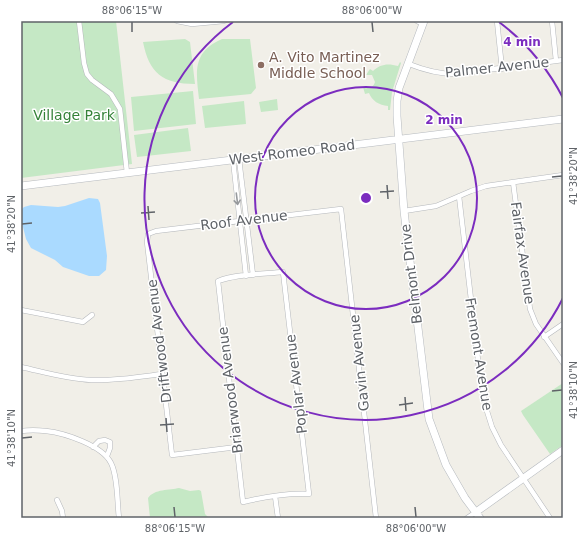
<svg xmlns="http://www.w3.org/2000/svg" width="584" height="539" viewBox="0 0 584 539" font-family="'DejaVu Sans',sans-serif">
  <style>
    .green { fill: #c5e8c5 }
    .water { fill: #aadaff }
    .lines { fill: none; stroke-linecap: round; stroke-linejoin: round }
    .street-casing { stroke: #b5b8bc; stroke-width: 5.5 }
    .secondary-casing { stroke: #b6babf; stroke-width: 8 }
    .street { stroke: #fff; stroke-width: 4.5 }
    .secondary { stroke: #fff; stroke-width: 7 }
    .oneway { stroke: #979a9d }
    .ticks { fill: none; stroke: #5f6368; stroke-width: 1.5 }
    .ring { fill: none; stroke: #7b2cbf; stroke-width: 2 }
    .education-dot { fill: #8d6e63; stroke: #fff; stroke-width: 1.5 }
    .labels { text-anchor: middle; dominant-baseline: central; stroke-width: 3; stroke-linejoin: round; paint-order: stroke }
    .education-label { font-size: 14px; fill: #785e54; stroke: #fff; text-anchor: start }
    .street-label { font-size: 14px; fill: #5f6368; stroke: #fff }
    .park-label { font-size: 14px; fill: #348238; stroke: #fff }
    .centre { fill: #7b2cbf; stroke: #fff; stroke-width: 2 }
    .ring-label { font-size: 12px; text-anchor: middle; font-weight: bold; fill: #7b2cbf; stroke: #fff; stroke-width: 3; stroke-linejoin: round; paint-order: stroke }
    .neatline { fill: none; stroke: #5f6368; stroke-width: 1.5 }
    .ticks-label { font-size: 10px; text-anchor: middle; fill: #5f6368 }
  </style>
  <rect width="100%" height="100%" fill="#f1efe8"/>
  <path class="green" d="M21 21H116L132 164 21 178Z
    M185 39 190 42 195 84C163 84 149 73 143 42Z
    M222 39H250L256 88 251 94 199 99C196 72 192 52 222 39Z
    M400 62 401 63 392 92 390 110H388V106C379 105 372 101 369 93L365 94 363 87C369 89 373 88 375 82L372 75H366L370 69 373 71C380 64 388 63 398 66Z
    M193 91 196 124 134 131 131 97Z
    M277 99 278 110 261 112 259 102Z
    M244 101 246 124 205 128 202 106Z
    M188 128 191 151 137 157 134 135Z
    M563 383V445L550 454 523 415 521 411Z
    M179 488 190 491 199 490 201 491 205 514 209 518H150L148 498C154 489 170 490 179 488Z"/>
  <path class="water" d="M89 198 98 199 100 203 107 256 106 270 99 276H89L63 267 55 260 31 248 26 239 21 219 22 209 24 207 31 205 58 207 65 206Z"/>
  <g class="lines">
    <g class="street-casing">
      <path id="street" d="M79 21 84 63 87 74 92 80 111 94 120 109 127 173
        M177 21 192 24 224 21
        M417 21 423 24
        M497 21 502 69
        M552 21 556 61
        M409 64C424 70 438 74 455 74L563 60
        M239 159 253 275
        M233 160 246 276
        M513 182 530 309 536 324 563 363
        M459 196 480 377 486 408 492 427 501 445 550 518
        M404 211 436 206 471 191 486 186 563 175
        M283 272 309 494C287 493 264 497 243 502L218 281C236 274 263 274 283 272Z
        M21 310 83 322 92 315
        M544 337 563 324
        M21 367C44 372 67 379 91 380 115 381 139 377 162 374
        M21 431C29 430 37 430 46 431 64 433 102 445 111 463 118 477 117 502 119 518
        M93 447 99 441 105 440 110 442V448L107 456
        M237 447 172 455 147 242 148 234 156 231 341 209 376 518
        M275 496 278 518
        M57 500 62 511 63 518
        M467 518 476 512"/>
    </g>
    <g class="secondary-casing">
      <path id="secondary" d="M424 21 399 88 397 101V116L404 211 429 419 446 465 465 498 480 518
        M21 186 563 119
        M476 512 563 450"/>
    </g>
    <use href="#street" class="street"/>
    <use href="#secondary" class="secondary"/>
  </g>
  <defs><path id="oneway-shaft" d="M-6 0H5M1.5-3L5.5 0L1.5 3" fill="none" stroke-width="1.6" stroke-linecap="round" stroke-linejoin="round"/></defs>
  <use class="oneway" href="#oneway-shaft" transform="translate(237 199) rotate(83)"/>
  <path class="ticks" d="M132 22V32M372 22 373 32M552 177 562 176M387 185 388 199M380 192 394 191M148 206 149 220M141 213 155 212M22 224 32 223M552 391 562 390M405 397 406 411M399 405 413 403M166 418 167 432M160 425 174 424M22 438 32 437M174 507 175 517M415 507 416 517"/>
  <g class="ring">
    <circle cx="366" cy="198" r="111"/>
    <path d="M563 298A221 221 0 1 1 233 22M499 22A221 221 0 0 1 563 98"/>
  </g>
  <circle class="education-dot" cx="261" cy="65" r="4"/>
  <g class="labels">
    <g class="education-label">
      <text x="269" y="57">A. Vito Martinez<tspan x="269" dy="16">Middle School</tspan></text>
    </g>
    <g class="street-label">
      <text transform="translate(497 67) rotate(-6)">Palmer Avenue</text>
      <text transform="translate(292 152) rotate(-7)">West Romeo Road</text>
      <text transform="translate(244 220) rotate(-7)">Roof Avenue</text>
      <text transform="translate(523 253) rotate(82)">Fairfax Avenue</text>
      <text transform="translate(411 274) rotate(-97)">Belmont Drive</text>
      <text transform="translate(159 341) rotate(-97)">Driftwood Avenue</text>
      <text transform="translate(479 354) rotate(81)">Fremont Avenue</text>
      <text transform="translate(359 363) rotate(-96)">Gavin Avenue</text>
      <text transform="translate(296 384) rotate(-97)">Poplar Avenue</text>
      <text transform="translate(230 390) rotate(-97)">Briarwood Avenue</text>
    </g>
    <g class="park-label">
      <text x="74" y="115">Village Park</text>
    </g>
  </g>
  <circle cx="366" cy="198" r="6" class="centre"/>
  <g class="ring-label">
    <text x="522" y="46">4 min</text>
    <text x="444" y="124">2 min</text>
  </g>
  <rect width="584" height="539" fill="none" stroke="#ffffff" stroke-width="44"/>
  <rect x="22" y="22" width="540" height="495" class="neatline"/>
  <g class="ticks-label">
    <text x="132" y="14">88°06'15"W</text>
    <text x="372" y="14">88°06'00"W</text>
    <text transform="translate(573 176) rotate(-90)" y="4">41°38'20"N</text>
    <text transform="translate(11 224) rotate(-90)" y="4">41°38'20"N</text>
    <text transform="translate(573 390) rotate(-90)" y="4">41°38'10"N</text>
    <text transform="translate(11 438) rotate(-90)" y="4">41°38'10"N</text>
    <text x="175" y="532">88°06'15"W</text>
    <text x="416" y="532">88°06'00"W</text>
  </g>
</svg>
